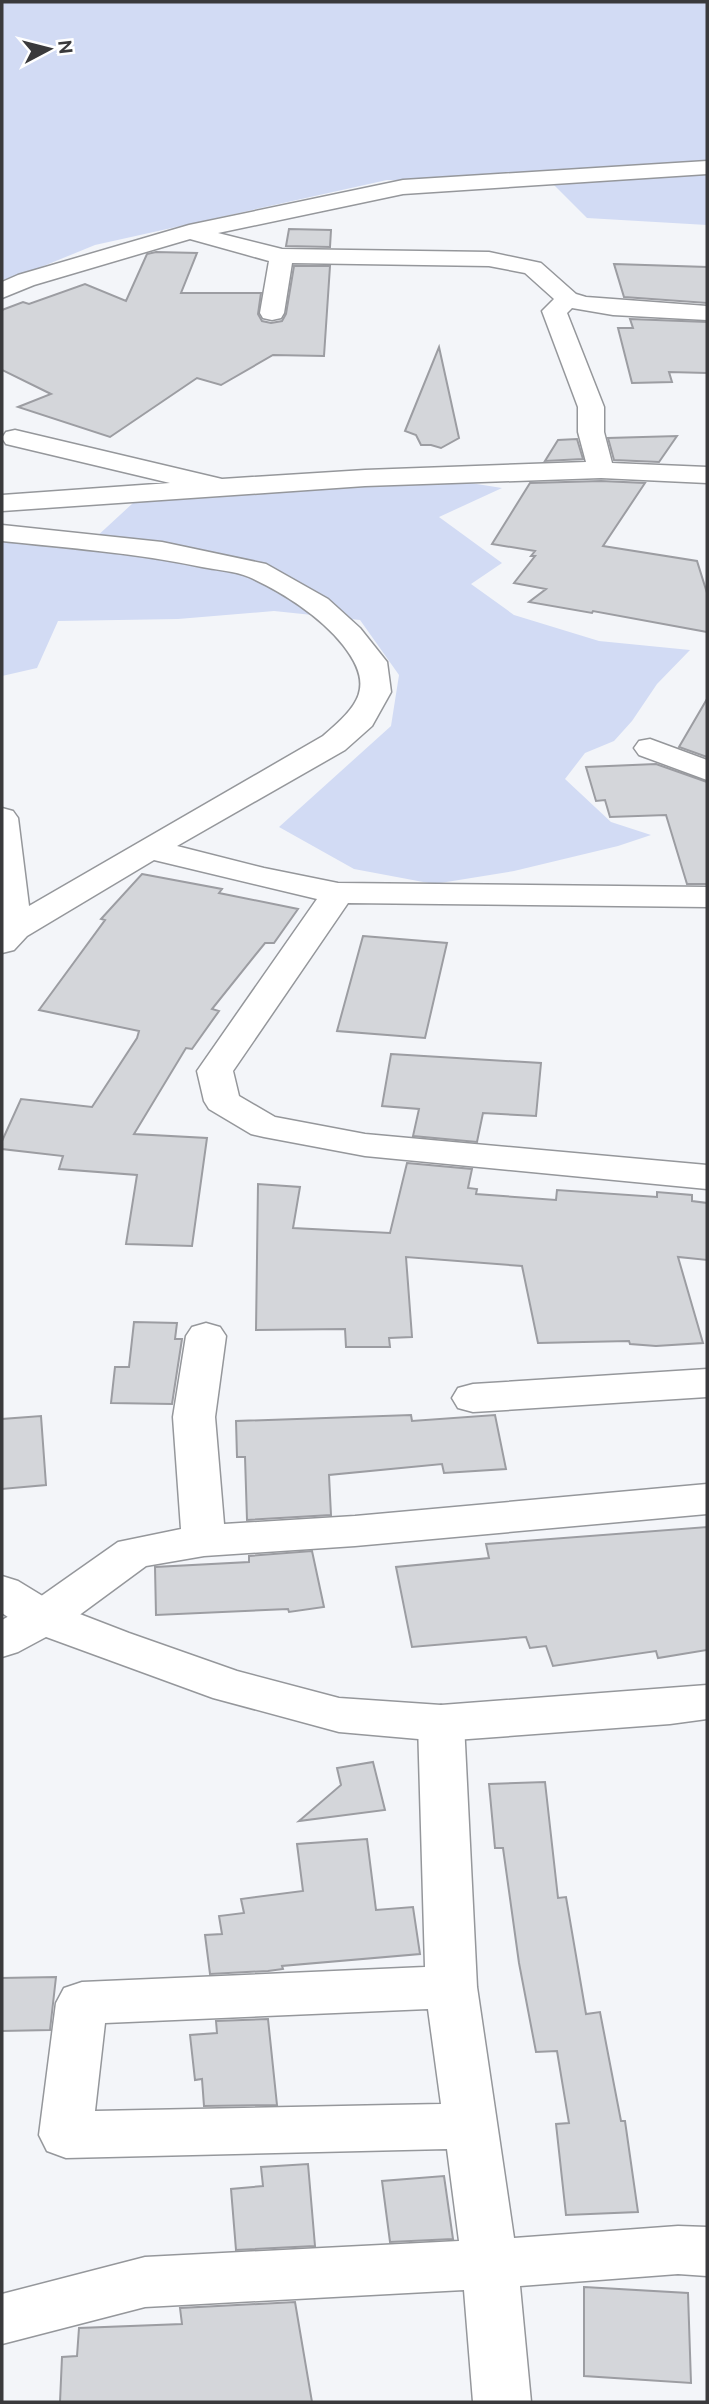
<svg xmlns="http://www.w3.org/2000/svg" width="709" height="2404" viewBox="0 0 709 2404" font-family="Ubuntu,sans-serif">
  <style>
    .green { fill: #d2dbf4 }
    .building { fill: #d4d6da; stroke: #9c9da2; stroke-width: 2 }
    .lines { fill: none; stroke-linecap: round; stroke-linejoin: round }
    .minor-casing { stroke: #95979b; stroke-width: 3 }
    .major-casing { stroke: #95979b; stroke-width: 3 }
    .minor { fill: #fff; fill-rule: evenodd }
    .major { fill: #fff; fill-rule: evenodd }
  </style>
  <rect width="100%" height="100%" fill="#f3f5f9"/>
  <path class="green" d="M2 2H707V225L587 218 554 185 387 180 95 245 2 283Z
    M464 482 502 488 439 517 502 563 471 584 514 615 599 641 690 650 657 684 632 721 614 741 585 753 565 779 611 822 651 835 618 846 514 871 434 884 354 869 279 827 391 726 399 675 360 620 274 611 178 619 58 621 37 668 2 676V535L94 539 133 503 229 493Z"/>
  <path class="building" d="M289 229 331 230 330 247 286 246Z
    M156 252 197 253 181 293H261L258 314 262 321 271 323 282 321 286 314 294 266H330L324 356 273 355 221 385 197 378 110 437 18 407 51 394 2 370V310L23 302 29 304 85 284 126 301 147 254Z
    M614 264 707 267V303L624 297Z
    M630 319 707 322V373L669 372 672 382 632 383 618 328H633Z
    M439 347 459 438 441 448 431 445H421L416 435 405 431Z
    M677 436 659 462 614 460 608 438Z
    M577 439 583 459 545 461 558 440Z
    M601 481 645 483 603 546 697 561 707 593V632L593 611 592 613 529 602 546 589 514 583 535 556H531L535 551 492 544 530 483Z
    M707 699V757L679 747Z
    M656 764 707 782V884H687L666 815 610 817 605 800 596 801 586 767Z
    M142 874 222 889 219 893 298 909 274 943H265L212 1009 219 1011 192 1049 186 1048 134 1134 207 1138 192 1246 126 1244 137 1175 59 1169 63 1156 2 1149V1141L21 1099 92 1107 137 1038 139 1031 39 1010 105 920 101 919Z
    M363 936 447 943 425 1038 337 1031Z
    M391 1054 541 1063 536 1116 483 1113 477 1142 413 1136 419 1109 382 1106Z
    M407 1163 472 1169 468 1188 477 1189 476 1194 556 1200 557 1190 657 1197V1192L692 1195V1201L707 1203V1260L678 1257 703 1343 656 1346 630 1344 629 1341 538 1343 522 1266 406 1257 412 1337 389 1338 390 1347H346L345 1329 256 1330 258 1184 300 1187 293 1228 390 1233Z
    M134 1322 177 1323 175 1339H182L172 1404 111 1403 115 1367H129Z
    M411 1415 412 1421 495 1415 506 1469 444 1473 442 1464 329 1475 331 1515 247 1520 245 1457H237L236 1421Z
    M41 1416 46 1485 2 1489V1419Z
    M707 1527V1650L658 1658 656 1651 553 1666 546 1646 530 1648 526 1637 412 1647 396 1567 489 1558 486 1544Z
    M312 1551 324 1607 289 1612 288 1609 156 1615 155 1567 249 1562V1556Z
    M373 1762 385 1810 299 1821 341 1785 337 1768Z
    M545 1782 558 1898 566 1897 586 2014 600 2012 621 2121H625L638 2212 566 2215 556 2124 569 2123 557 2051 536 2052 519 1963 503 1848H495L489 1784Z
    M367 1839 376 1910 413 1907 420 1954 282 1966 283 1969 268 1971 210 1974 205 1935 222 1934 219 1916 244 1913 241 1899 303 1891 297 1844Z
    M56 1977 50 2030 2 2031V1978Z
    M268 2019 277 2105 204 2106 202 2079 195 2080 190 2035 217 2033 216 2021Z
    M308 2164 315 2246 236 2250 231 2189 263 2186 261 2167Z
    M444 2176 453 2239 390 2242 382 2181Z
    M584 2287 688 2293 691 2383 584 2376Z
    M295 2302 312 2402H60L62 2357 77 2356 79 2328 182 2324 180 2308Z"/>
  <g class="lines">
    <g class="minor-casing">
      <path id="minor" d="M707 161V174L403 194 218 233 282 249 489 252 541 263 576 294 586 297 707 306V320L613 315 572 308 567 313 604 407V432L612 463 707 467V483L601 478 365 486 2 511V495L170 483 6 444 2 438 6 432 15 430 222 479 365 470 586 462 578 432V407L542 311 554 299 525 273 489 266 292 263 284 313 281 318 272 320 263 318 260 313 269 261 190 239 34 285 2 298V282L18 275 189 225 403 180Z
        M2 525 162 542 266 564 328 599 360 628 387 662 391 692 372 726 345 750 177 846 264 868 338 883 707 887V907L348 903 233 1071 239 1096 275 1117 365 1134 707 1165V1189L365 1156 264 1137 251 1134 209 1109 204 1101 197 1071 317 899 154 860 27 936 14 950 2 953V808L13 811 18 818 29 906 323 736C358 706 376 687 343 645 320 616 282 592 249 577 235 571 217 570 202 567 136 553 69 548 2 541Z
        M650 739 707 760V780L639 755 634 748 639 741Z
        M206 1323 220 1327 226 1336 215 1417 224 1524 355 1516 707 1484V1514L355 1546 204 1556 146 1566 59 1630 18 1652 2 1657V1620L27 1606 118 1542 181 1529 173 1417 186 1336 192 1327Z
        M707 1369V1397L473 1412 458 1408 452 1398 458 1388 473 1384Z
        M441 1705 458 1711 464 1723 477 1987 514 2238 678 2226 707 2227V2276L678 2274 520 2286 531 2402H473L464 2290 145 2307 2 2344V2294L145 2257 459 2241 447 2149 66 2158 47 2151 39 2135 56 2003 64 1988 82 1982 425 1967 418 1723 424 1711ZM428 2009 441 2104 95 2111 105 2023Z"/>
    </g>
    <g class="major-casing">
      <path id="major" d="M2 1576 18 1581 59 1606 129 1633 237 1671 339 1698 441 1705 707 1685V1719L670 1724 441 1741 339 1732 213 1698 27 1630 2 1613Z"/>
    </g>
    <use href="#minor" class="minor"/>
    <use href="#major" class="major"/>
  </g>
  <rect width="709" height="2404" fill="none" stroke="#3a3a3c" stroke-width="7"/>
  <g transform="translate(49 49) rotate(83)" stroke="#ffffff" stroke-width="5" paint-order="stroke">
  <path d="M0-5L12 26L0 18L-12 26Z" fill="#3a3a3c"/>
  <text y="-10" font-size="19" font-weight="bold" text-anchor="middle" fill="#3a3a3c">N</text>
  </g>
</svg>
